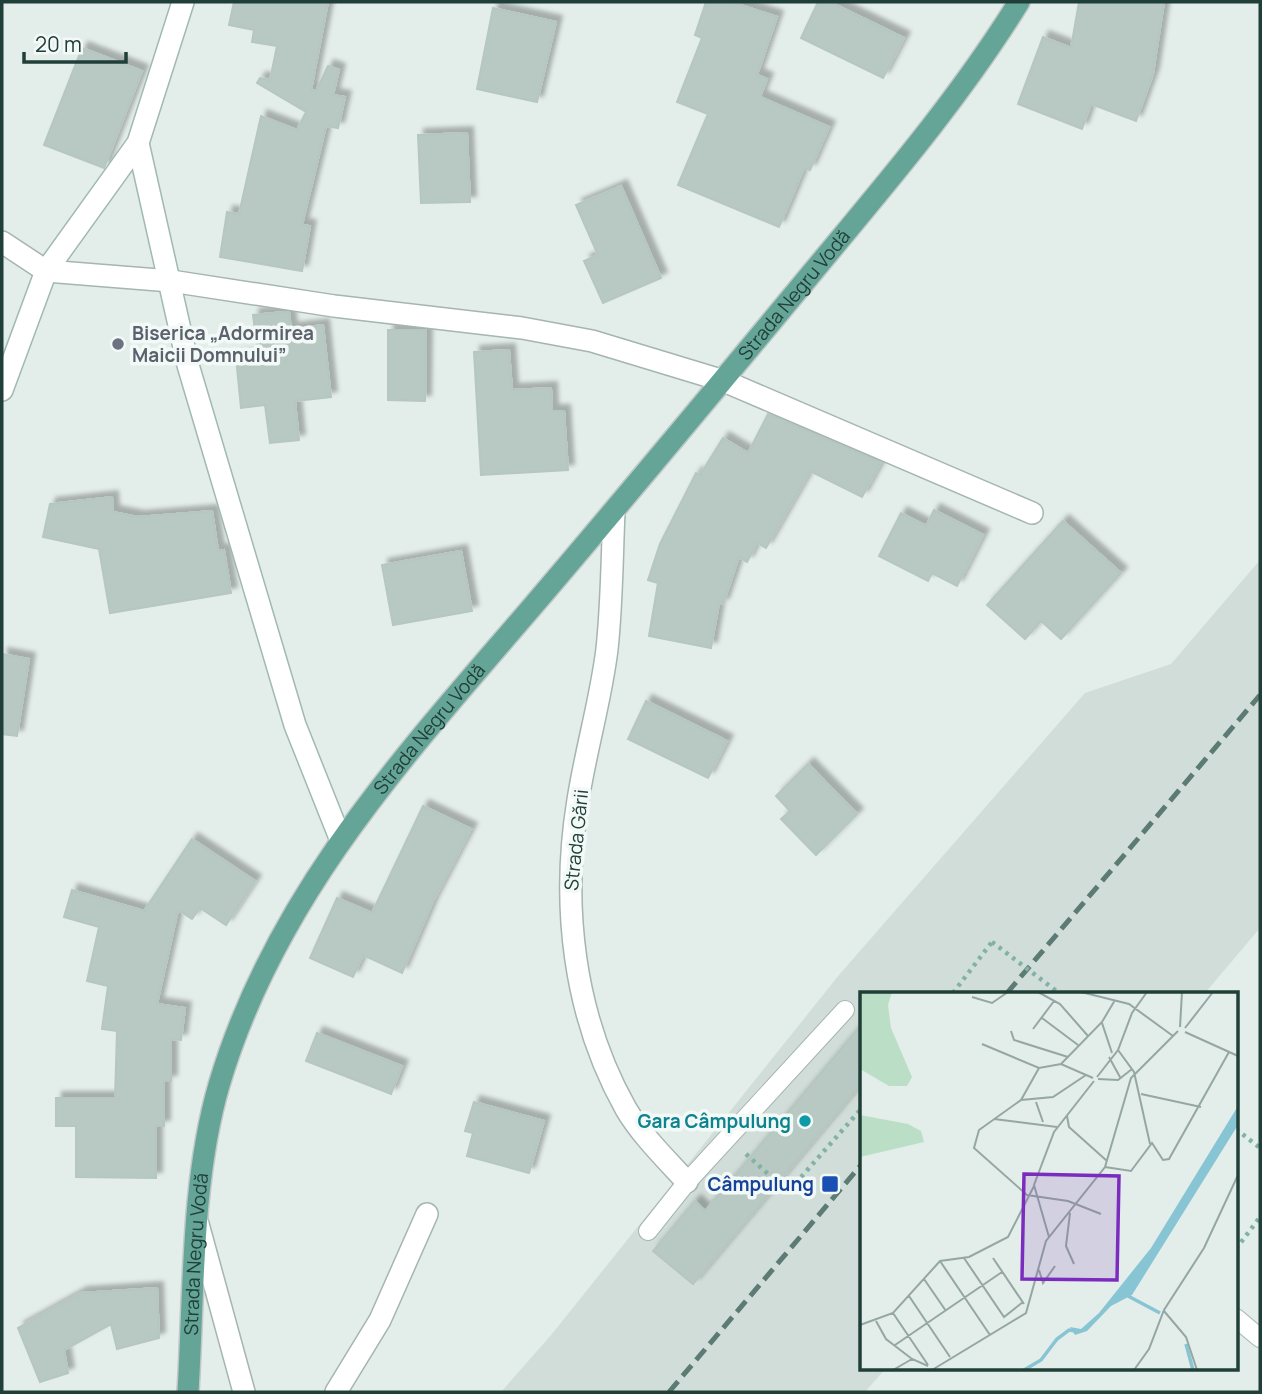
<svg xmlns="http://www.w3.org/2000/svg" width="1262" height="1394" viewBox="0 0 1262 1394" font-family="Manrope,sans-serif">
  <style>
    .built { fill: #d1ddd8 }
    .building { fill: #b8c8c2; stroke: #b5c7c0; stroke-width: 2; filter: url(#shadow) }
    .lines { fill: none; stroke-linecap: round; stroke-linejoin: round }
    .lane-casing { stroke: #a5b5b1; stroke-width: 20 }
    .street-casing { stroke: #a5b5b1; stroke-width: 24 }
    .secondary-casing { stroke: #a0b9b2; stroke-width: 24 }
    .primary-casing { stroke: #c1c9c8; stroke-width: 24 }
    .path { stroke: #82b2a5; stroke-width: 4.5; stroke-dasharray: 3.5 5; stroke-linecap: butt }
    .lane { stroke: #fff; stroke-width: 18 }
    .street { stroke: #fff; stroke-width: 21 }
    .secondary { stroke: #fff; stroke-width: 21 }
    .primary { stroke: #65a597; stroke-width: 21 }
    .rail { stroke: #5c7b74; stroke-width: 5; stroke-dasharray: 14 7; stroke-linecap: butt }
    .path-bridge { stroke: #82b2a5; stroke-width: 4.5; stroke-dasharray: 3.5 5; stroke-linecap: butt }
    .worship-dot { fill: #6b7280; stroke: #f3f9f7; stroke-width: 2.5 }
    .culture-dot { fill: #0f9aa8; stroke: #f3f9f7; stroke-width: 2.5 }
    .transit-dot { fill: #1a4fb4; stroke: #f3f9f7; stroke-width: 2.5 }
    .labels { text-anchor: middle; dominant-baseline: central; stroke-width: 7; stroke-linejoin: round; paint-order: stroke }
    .street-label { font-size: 19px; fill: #213f39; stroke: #f3f9f7 }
    .worship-label { font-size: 19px; font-weight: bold; fill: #5b616d; stroke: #f3f9f7; text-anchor: start }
    .culture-label { font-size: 19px; font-weight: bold; fill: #0d838f; stroke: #f3f9f7; text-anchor: end }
    .transit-label { font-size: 19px; font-weight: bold; fill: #164399; stroke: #f3f9f7; text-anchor: end }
    .inset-river { fill: none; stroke: #88c5d4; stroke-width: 3.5 }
    .inset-road { fill: none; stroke: #95a7a3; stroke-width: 2 }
    .view { fill: #7b2cbf; fill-opacity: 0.15; stroke: #7b2cbf; stroke-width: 3.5 }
    .inset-edge { fill: none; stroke: #213f39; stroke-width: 3.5 }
  </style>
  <defs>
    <filter id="shadow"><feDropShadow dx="6" dy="-6" stdDeviation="2" flood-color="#0004"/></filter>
  </defs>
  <rect width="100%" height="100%" fill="#e3ede9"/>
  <path class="built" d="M1260 560V928L1205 993H861V1368H886L865 1392H501L552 1334 839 975 1085 693 1171 664Z"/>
  <path class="building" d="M234 2H328L311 90 316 91 328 66 339 70 333 95 345 97 338 128 326 126 302 225 310 226 302 271 220 257 227 212 239 214 261 116 297 130 306 112 257 83 260 78 270 80 277 46 252 42 254 30 229 25Z
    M706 2H732L777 17 757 75 767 79 760 97 829 127 810 170 804 168 779 227 678 185 708 114 677 102 702 38 695 35Z
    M818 2H830L904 38 883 78 801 38Z
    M1079 2H1164L1153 74 1136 121 1091 104 1082 129 1018 104 1043 37 1071 48Z
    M493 8 556 22 537 102 477 89Z
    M82 48 142 71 104 168 44 145Z
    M467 133 470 202 421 203 418 135Z
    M621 186 661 278 603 303 584 261 598 255 576 205Z
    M285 312H289L291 329 323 325 331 397 295 401 299 440 270 443 265 405 241 408 236 357 258 354 253 315Z
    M388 330H426L425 401 388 400Z
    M509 350 512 390 551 388 552 411H564L568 470 481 475 474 352Z
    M768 414 881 462 862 497 810 471 766 548 757 543 747 562 739 557 723 604 719 603 711 648 649 636 658 583 648 580 660 544 696 473 700 475 723 438 748 453Z
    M112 497 113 512 138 517 212 511 218 551 224 550 231 593 110 613 99 549 43 537 50 504Z
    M934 510 983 535 957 586 932 573 928 581 879 556 901 513 926 526Z
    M1063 521 1121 573 1061 639 1041 621 1025 639 987 605Z
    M461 551 472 611 393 625 382 565Z
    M2 654 29 659 17 736 2 734Z
    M646 701 727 741 708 778 628 739Z
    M808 764 857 814 816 855 781 819 790 811 776 796Z
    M423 806 471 829 433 901 402 973 363 955 353 977 310 958 337 898 372 913Z
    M192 839 255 881 226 925 200 908 192 919 178 910 157 1004 185 1008 181 1040 171 1039V1081H164V1126H156V1178L76 1177V1126H56V1098H115L117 1031 102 1029 108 986 87 981 99 927 64 917 72 890 144 911Z
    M861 1025V1084L693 1284 653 1251 695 1201 705 1211Z
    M317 1033 402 1066 391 1094 306 1061Z
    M474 1102 544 1121 529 1173 467 1156 473 1133 465 1131Z
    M157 1288 159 1338 117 1349 111 1324 64 1350 68 1373 40 1382 18 1328 81 1293Z"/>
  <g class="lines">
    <g class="lane-casing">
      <path id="lane" d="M648 1231 687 1182 845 1010
        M1236 1318 1260 1338"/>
    </g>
    <g class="street-casing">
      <path id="street" d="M2 242 46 271 171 281 334 306 522 328 592 341 724 381 1032 513
        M614 511C612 556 612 603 607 649 601 699 586 749 578 800 561 904 573 1015 626 1109 642 1136 666 1159 687 1182
        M198 1224 244 1392
        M336 1392 380 1320 427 1214"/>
    </g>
    <g class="secondary-casing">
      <path id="secondary" d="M138 143 188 365 295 725 340 838
        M2 390 46 271 138 143 183 2"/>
    </g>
    <g class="primary-casing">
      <g id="primary">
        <path id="s1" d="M188 1392C194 1293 191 1181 219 1085 275 895 406 754 532 607 626 497 719 385 811 274 884 186 959 99 1019 2"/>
      </g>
    </g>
    <path class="path" d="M953 993 992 942
      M1236 1129 1260 1148
      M746 1154 788 1192 861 1109
      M1236 1249 1260 1217"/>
    <use href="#lane" class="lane"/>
    <use href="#street" class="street"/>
    <use href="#secondary" class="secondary"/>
    <use href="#primary" class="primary"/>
    <path class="rail" d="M1007 993 1260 695
      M669 1392 861 1165"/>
    <path class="path-bridge" d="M992 942 1059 993"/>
  </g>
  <circle class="worship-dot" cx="118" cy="344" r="7"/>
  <circle class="culture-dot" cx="805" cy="1121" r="7"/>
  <rect class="transit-dot" x="821" y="1175" width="18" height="18" rx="3.5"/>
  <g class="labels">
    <g class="street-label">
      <text stroke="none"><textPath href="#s1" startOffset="1293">Strada Negru Vodă</textPath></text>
      <text stroke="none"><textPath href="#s1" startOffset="726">Strada Negru Vodă</textPath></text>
      <text transform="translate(576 840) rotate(-84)">Strada Gării</text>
      <text stroke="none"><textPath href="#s1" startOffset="138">Strada Negru Vodă</textPath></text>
    </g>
    <g class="worship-label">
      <text x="132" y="333">Biserica „Adormirea<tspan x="132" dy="22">Maicii Domnului”</tspan></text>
    </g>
    <g class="culture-label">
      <text x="791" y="1121">Gara Câmpulung</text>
    </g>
    <g class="transit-label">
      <text x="814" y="1184">Câmpulung</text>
    </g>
  </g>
  <g transform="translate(860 992)">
    <rect width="378" height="378" fill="#e3ede9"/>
    <path d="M0 0H32L28 13 31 36 52 85 47 94H29L0 77ZM0 123 48 132 61 139 64 150 0 165Z" fill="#bbdfc6"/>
    <path d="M378 114V133L272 303 251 314 227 339 215 343 210 335 221 337 239 321 291 256Z" fill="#88c5d4"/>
    <path class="inset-river" d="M268 304 300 321M326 352 333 378M164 378 181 368 197 347 209 338 216 339"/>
    <path class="inset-road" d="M178 0 200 12 228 44M221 0 269 12 313 44M112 5 132 11 148 0M182 26 218 53M242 31 252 61M320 35 322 0M325 36 353 0M173 37 194 9M151 39 154 48 208 65M325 40 378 64M122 52 179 76 201 72 233 86M258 58 274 80 290 152M249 65 261 87M201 72 242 30 255 8M179 76 161 108 119 138 114 156 167 203 208 209 241 222M237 85 258 58 272 21 287 0M238 87 258 88 272 77M281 102 341 115M161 108 193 105 226 83M176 110 183 130M207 124 209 135 247 169M134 127 197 135M245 175 271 179 292 151 303 168 309 167 369 60M210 221 206 254 214 272M189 245 174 193 194 140 234 89M104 266 144 325 163 310M133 266 164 312M80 269 130 343M179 278 183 291 195 274M64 287 86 319M49 304 90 365M304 319 326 345 337 378M33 321 68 373M16 329 26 347 52 367 68 374M0 333 33 321 80 269 109 265 148 245 174 194M35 353 142 280M33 378 52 367M72 378 166 321 186 249 245 175 271 86 318 39M274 378 289 357 304 318 344 256 378 183"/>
    <path class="view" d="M164 182 259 184 257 288 162 287Z"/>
    <rect width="378" height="378" class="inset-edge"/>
  </g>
  <rect width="1262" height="1394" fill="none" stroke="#213f39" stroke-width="7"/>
  <path d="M24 52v10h102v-10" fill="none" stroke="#213f39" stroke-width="3.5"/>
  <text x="35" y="52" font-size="21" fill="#213f39" stroke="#f3f9f7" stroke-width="5" paint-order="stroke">20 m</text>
</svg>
